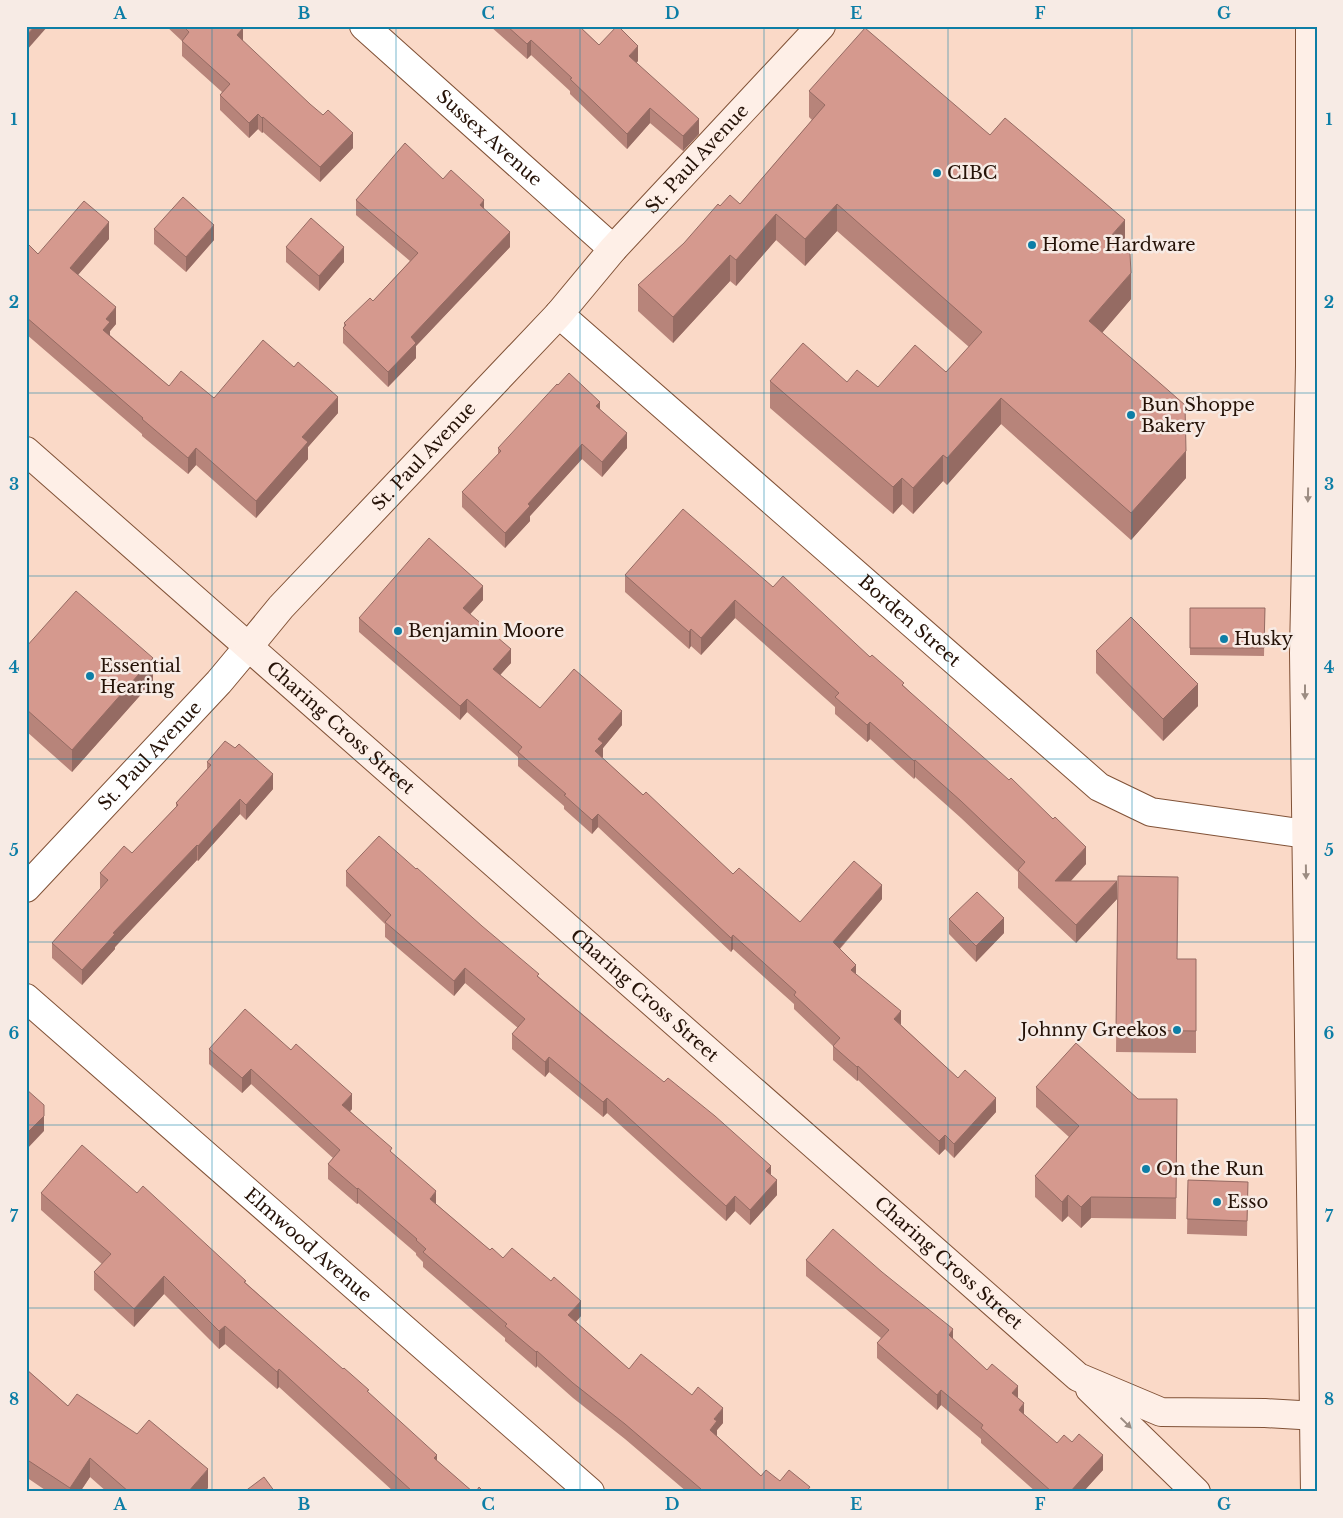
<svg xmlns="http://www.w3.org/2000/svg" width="1343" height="1518" viewBox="0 0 1343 1518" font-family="'Libre Baskerville',serif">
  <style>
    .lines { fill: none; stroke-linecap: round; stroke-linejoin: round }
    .street-casing { stroke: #815237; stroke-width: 30 }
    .secondary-casing { stroke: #815237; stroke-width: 30 }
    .street { stroke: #fff; stroke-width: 28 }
    .secondary { stroke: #feefe7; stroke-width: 28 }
    .wall { fill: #b7847a }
    .shaded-wall { fill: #956b63 }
    .building { fill: #d5998e; stroke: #956b63 }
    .oneway { fill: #9c8c82 }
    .grid { fill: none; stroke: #0d7ea6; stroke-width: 1; stroke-opacity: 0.55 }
    .poi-dot { fill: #0d7ea6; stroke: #f7ebe5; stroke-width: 2 }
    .labels { text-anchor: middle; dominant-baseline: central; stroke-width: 5; stroke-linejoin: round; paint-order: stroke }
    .street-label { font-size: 18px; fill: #251207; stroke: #f7ebe5 }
    .poi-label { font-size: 18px; fill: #251207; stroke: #f7ebe5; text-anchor: start }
    .neatline { fill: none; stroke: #0d7ea6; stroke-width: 2 }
    .grid-label { font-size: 16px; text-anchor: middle; font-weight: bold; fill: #0d7ea6 }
  </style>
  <rect width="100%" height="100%" fill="#fad9c7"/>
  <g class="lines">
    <g class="street-casing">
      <g id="street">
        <path id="s1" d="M364 26 613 249"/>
        <path id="s2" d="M559 314 1099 787 1151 812 1306 834"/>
        <path id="s3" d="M26 888 219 682 249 646"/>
        <path id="s4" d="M26 998 590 1492"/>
      </g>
    </g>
    <g class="secondary-casing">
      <g id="secondary">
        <path d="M1310 26V366L1304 653 1315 1492"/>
        <path id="s5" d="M26 451 1078 1377 1161 1412 1265 1413 1317 1416"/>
        <path id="s6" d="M249 646 281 607 559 314 613 249 821 26"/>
        <path d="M1090 1389 1196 1492"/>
      </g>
    </g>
    <use href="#street" class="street"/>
    <use href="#secondary" class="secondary"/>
  </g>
  <path class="wall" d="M166 26H242L243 41 353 148 320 182 263 132 262 133 258 129 249 138 220 110V95L222 92 182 56V41Z
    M490 26H579L599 45 638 61 636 63 699 134 683 151 650 123 627 149 570 94V91L531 55 527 59Z
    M809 91 990 135 1125 246 1123 248 1131 299 1102 333 1186 478 1131 540 1001 424 947 485 943 481 913 514 902 504 893 514 770 408V381L847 382 878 387 946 372 969 347 837 231 805 266 776 240 736 286 730 281 673 343 638 311V285L684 243 720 206 740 204 812 120 809 117Z
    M443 179 484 209 510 247 416 346V358L388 387 343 343V328L344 326V323L373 301 410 261 356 215V200Z
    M154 229 214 240 186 272 154 244Z
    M109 239 78 275 116 324 110 331V335L169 386 214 398 338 413 308 447V459L256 518 196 465 188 474 142 436V434L26 334V247L38 254Z
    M286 247 344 262 319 291 286 262Z
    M600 409 627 448 602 477 582 459 530 516V521L505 548 462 507V492L498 454V448Z
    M625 575 773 587 870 657 904 686 1086 864 1071 881 1117 899 1076 943 1018 888V872L961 818 915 777 914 779 870 739 867 742 835 714V707L735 618 701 655 691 646 689 649 625 592Z
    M483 600 470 614 511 663 500 675 540 708 622 725 603 748 602 758 733 874 800 922 882 899 840 949 856 974 901 1025 958 1078 996 1112 954 1158 945 1149 939 1155 858 1080 857 1081 833 1060V1046L794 1009V1004L733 949 731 952 598 827 592 834 564 809V806L518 766V757L467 712 460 720 359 632V618Z
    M1190 608H1265L1264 656 1190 655Z
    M26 647 153 681 72 772 26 731Z
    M1096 651 1198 706 1163 741 1096 673Z
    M207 762 273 789 246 820 240 814 198 861 197 860 115 947V949L82 985 52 958V943L101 889 100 888V873L132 853 176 807V803L207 769Z
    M416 869 539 977 771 1175 777 1195 750 1225 735 1211 726 1221 607 1113 603 1117 549 1072 545 1077 512 1049V1034L518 1028 465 983 454 996 385 937V924L346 886V871Z
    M1118 876 1177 959H1196V1053L1116 1052Z
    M949 919 1004 933 976 962 949 934Z
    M209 1049 352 1109 350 1111 392 1153 436 1204 490 1250 503 1258 581 1316 576 1322 629 1369 723 1423 717 1430V1436L761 1476 780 1481 810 1492H687L625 1439 573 1398 537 1366 536 1368 505 1341V1338L423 1267V1262L416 1255V1253L358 1203 357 1204 328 1179V1164L333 1158 251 1084 242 1093 209 1064Z
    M1036 1087 1138 1099H1177L1176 1219 1091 1218 1081 1228 1068 1216 1062 1222 1035 1197V1176L1069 1137 1036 1107Z
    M1188 1180 1248 1182 1247 1236 1187 1234Z
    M41 1193H137L246 1283 369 1393 437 1461 473 1492H394L279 1387 277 1389 225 1344 219 1349 164 1294 134 1327 94 1290V1272L102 1264 41 1210Z
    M806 1260 953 1339 1018 1398 1024 1415 1057 1443 1103 1470 1083 1492H1036L981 1443V1439L941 1405 937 1410 877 1358V1343L881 1338 806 1276Z
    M26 1369 68 1406 208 1488 204 1492H107L90 1477 80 1492H48L26 1477Z"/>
  <path class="shaded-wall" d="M35 26H48L26 51V36Z
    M243 28V43L237 35Z
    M531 40V55L527 59V44Z
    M638 46V61L629 71V56Z
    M650 108V123L627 149V134Z
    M258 114V129L249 138V123Z
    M263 117V132L262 133V118Z
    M699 119V134L683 151V136Z
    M353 133V148L320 182V167Z
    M484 200V215L480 205Z
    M837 204V231L805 266V239Z
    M776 214V240L736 286V260Z
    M1125 220V246L1110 264V237Z
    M109 222V239L70 284V268Z
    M214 225V240L186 272V257Z
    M510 232V247L416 346V358L388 387V372L411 337Z
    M344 247V262L319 291V276Z
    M730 255V281L673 343V317Z
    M1131 273V299L1089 348V321Z
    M116 307V324L110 331V339L103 330 106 319Z
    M338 397V413L308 447V459L256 518V501L302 437Z
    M1001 398V424L947 485V458Z
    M600 402V417L596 406Z
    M627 433V448L602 477V462Z
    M582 444V459L530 516V521L505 548V533L528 504Z
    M196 448V465L188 474V458Z
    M1186 451V478L1131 540V513Z
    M943 455V481L913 514V488Z
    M902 478V504L893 514V487Z
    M483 586V600L463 622V608Z
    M735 600V618L701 655V638Z
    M691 629V646L689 649V632Z
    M511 649V663L493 683V669Z
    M153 658V681L72 772V750Z
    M1198 684V706L1163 741V719Z
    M467 699V712L460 720V706Z
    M622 711V725L603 748V757L595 765V751L598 739Z
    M870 722V739L867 742V725Z
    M915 760V777L914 779V761Z
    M273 774V789L246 820V805Z
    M240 799V814L198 861V846Z
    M598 814V827L592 834V820Z
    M197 845V860L115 947V949L82 985V970L113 933Z
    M1086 847V864L1055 898V881Z
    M1117 881V899L1076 943V925Z
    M882 885V899L833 956V942Z
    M1004 918V933L976 962V946Z
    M733 935V949L731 952V938Z
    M856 965V979L851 970Z
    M465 968V983L454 996V981Z
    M901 1011V1025L894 1019Z
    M549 1057V1072L545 1077V1062Z
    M858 1066V1080L857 1081V1067Z
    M251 1069V1084L242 1093V1078Z
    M352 1094V1109L342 1120V1105Z
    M607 1098V1113L603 1117V1102Z
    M996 1098V1112L954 1158V1144Z
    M44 1116V1131L26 1150V1134Z
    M945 1135V1149L939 1155V1141Z
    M771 1166V1181L766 1171Z
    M777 1180V1195L750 1225V1210Z
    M358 1188V1203L357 1204V1189Z
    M436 1191V1206L430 1199Z
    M1068 1195V1216L1062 1222V1202Z
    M735 1196V1211L726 1221V1206Z
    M1091 1197V1218L1081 1228V1207Z
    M164 1276V1294L134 1327V1309Z
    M581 1301V1316L568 1330V1315Z
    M225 1326V1344L219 1349V1331Z
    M953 1329V1344L949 1335Z
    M537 1351V1366L536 1368V1352Z
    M279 1369V1387L277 1389V1372Z
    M1018 1386V1401L1012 1393Z
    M941 1390V1405L937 1410V1395Z
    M1024 1403V1419L1019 1410Z
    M723 1408V1423L717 1430V1437L710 1430 714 1419Z
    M437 1455V1472L434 1458Z
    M1103 1455V1470L1083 1492H1070Z
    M90 1458V1477L80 1492H70V1488Z
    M208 1469V1488L204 1492H188Z"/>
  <path class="building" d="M26 26H35L26 36Z
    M183 26H242L243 28 237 35 310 104 323 115 328 110 353 133 320 167 263 117 262 118 258 114 249 123 220 95 230 84 182 41 189 32Z
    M507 26H579L599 45 617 26H618L638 46 629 56 699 119 683 136 650 108 627 134 570 79 572 78 531 40 527 44Z
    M865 28 990 135 1005 118 1125 220 1110 237 1130 254 1131 273 1089 321 1185 405 1186 451 1131 513 1001 398 947 458 943 455 913 488 902 478 893 487 770 381 803 343 847 382 857 370 878 387 915 345 946 372 982 332 837 204 805 239 776 214 736 260 730 255 673 317 638 285 684 243 718 204 720 206 730 195 740 204 825 105 809 91Z
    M405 143 443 179 451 170 484 200 480 205 510 232 411 337 416 343 388 372 343 328 346 325 344 323 370 298 373 301 418 253 356 200Z
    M183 197 214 225 186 257 154 229Z
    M84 201 109 222 70 268 116 307 106 319 110 322 103 330 169 386 181 371 214 398 263 340 294 367 298 362 338 397 302 437 308 442 256 501 196 448 188 458 142 419 143 418 26 317V247L29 245 38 254Z
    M311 218 344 247 319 276 286 247Z
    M569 373 600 402 596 406 627 433 602 462 582 444 528 504 530 506 505 533 462 492 501 451 498 448 557 384 558 385Z
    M683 509 773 587 783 576 870 657 872 655 904 683 902 685 1009 780 1011 778 1053 819 1055 817 1086 847 1055 881H1117L1076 925 1018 870 1025 862 961 801 915 760 914 761 870 722 867 725 835 697 839 693 735 600 701 638 691 629 689 632 625 575Z
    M429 538 483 586 463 608 511 649 493 669 540 708 574 669 622 711 598 739 603 743 595 751 643 795 646 792 733 874 739 868 800 922 854 861 882 885 833 942 856 965 851 970 901 1011 894 1019 958 1078 965 1070 996 1098 954 1144 945 1135 939 1141 858 1066 857 1067 833 1046 840 1038 794 995 796 992 733 935 731 938 598 814 592 820 564 795 566 794 518 752 522 747 467 699 460 706 359 618Z
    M76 591 153 658 72 750 26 709V647Z
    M1190 608H1265L1264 648H1190Z
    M1131 617 1198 684 1163 719 1096 651Z
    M225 741 235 748 239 744 273 774 246 805 240 799 198 846 197 845 113 933 115 934 82 970 52 943 108 880 100 873 124 846 132 853 178 805 176 803 211 765 207 762Z
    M379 836 416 869 417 868 482 926 539 974 537 976 605 1034 664 1082 668 1078 715 1116 771 1166 766 1171 777 1180 750 1210 735 1196 726 1206 607 1098 603 1102 549 1057 545 1062 512 1034 525 1019 465 968 454 981 385 922 391 915 346 871Z
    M1118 876 1178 877 1177 959H1196V1031L1116 1030Z
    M977 892 1004 918 976 946 949 919Z
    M245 1009 291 1050 296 1044 352 1094 342 1105 392 1148 390 1151 436 1191 430 1199 490 1250 492 1248 503 1258 512 1248 551 1281 554 1277 581 1301 568 1315 629 1369 641 1354 692 1395 698 1387 723 1408 714 1419 717 1421 710 1430 761 1476 766 1470 780 1481 789 1470 810 1487 806 1492H699L701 1489 625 1424 573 1383 537 1351 536 1352 505 1326 507 1324 423 1252 426 1249 416 1240 417 1239 358 1188 357 1189 328 1164 340 1150 251 1069 242 1078 209 1049Z
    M1076 1043 1138 1099H1177L1176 1198 1091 1197 1081 1207 1068 1195 1062 1202 1035 1176 1079 1126 1036 1087Z
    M26 1089 44 1105V1116L26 1134Z
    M82 1145 137 1193 143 1186 246 1281 244 1282 343 1369 344 1368 369 1390 367 1391 437 1455 434 1458 473 1492H413L279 1369 277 1372 225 1326 219 1331 164 1276 134 1309 94 1272 111 1254 41 1193Z
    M1188 1180 1248 1182 1247 1221 1187 1219Z
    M833 1229 882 1272 953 1329 949 1335 987 1370 992 1364 1018 1386 1012 1393 1024 1403 1019 1410 1057 1443 1064 1435 1072 1442 1079 1434 1103 1455 1070 1492H1052L981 1428 983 1425 941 1390 937 1395 877 1343 889 1330 806 1260Z
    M26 1369 68 1406 77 1394 137 1434 149 1420 208 1469 188 1492H129L90 1458 70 1488 26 1459Z
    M264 1477 275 1492H244Z
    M479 1487 484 1492H476Z"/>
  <defs><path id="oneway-solid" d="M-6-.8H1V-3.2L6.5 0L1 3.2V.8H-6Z" transform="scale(1.25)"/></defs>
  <g class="oneway">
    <use href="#oneway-solid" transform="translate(1308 495) rotate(91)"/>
    <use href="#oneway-solid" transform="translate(1305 692) rotate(90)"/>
    <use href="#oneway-solid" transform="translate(1306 872) rotate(89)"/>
    <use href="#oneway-solid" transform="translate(1126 1423) rotate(44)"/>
  </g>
  <path class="grid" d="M212 26V1492M396 26V1492M580 26V1492M764 26V1492M948 26V1492M1132 26V1492M26 210H1317M26 393H1317M26 576H1317M26 759H1317M26 942H1317M26 1125H1317M26 1308H1317"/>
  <g class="poi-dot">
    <circle cx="937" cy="173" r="5"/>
    <circle cx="1032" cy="245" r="5"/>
    <circle cx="1131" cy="415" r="5"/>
    <circle cx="398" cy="631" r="5"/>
    <circle cx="1224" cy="639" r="5"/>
    <circle cx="90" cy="676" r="5"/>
    <circle cx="1177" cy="1030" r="5"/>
    <circle cx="1146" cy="1169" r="5"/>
    <circle cx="1217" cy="1202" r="5"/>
  </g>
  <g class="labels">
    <g class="street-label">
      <text stroke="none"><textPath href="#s1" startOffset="168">Sussex Avenue</textPath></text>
      <text stroke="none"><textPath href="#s6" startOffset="662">St. Paul Avenue</textPath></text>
      <text stroke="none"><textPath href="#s6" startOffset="258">St. Paul Avenue</textPath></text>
      <text stroke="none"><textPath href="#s2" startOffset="466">Borden Street</textPath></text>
      <text stroke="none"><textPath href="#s5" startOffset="419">Charing Cross Street</textPath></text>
      <text stroke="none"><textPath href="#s3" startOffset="181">St. Paul Avenue</textPath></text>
      <text stroke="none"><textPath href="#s5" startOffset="824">Charing Cross Street</textPath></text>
      <text stroke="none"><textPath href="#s4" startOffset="375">Elmwood Avenue</textPath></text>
      <text stroke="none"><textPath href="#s5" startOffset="1229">Charing Cross Street</textPath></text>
    </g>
    <g class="poi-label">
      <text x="947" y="173">CIBC</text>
      <text x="1042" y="245">Home Hardware</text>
      <text x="1141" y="405">Bun Shoppe<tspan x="1141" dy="21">Bakery</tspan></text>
      <text x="408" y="631">Benjamin Moore</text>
      <text x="1234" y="639">Husky</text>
      <text x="100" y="666">Essential<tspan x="100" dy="21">Hearing</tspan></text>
      <text x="1167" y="1030" text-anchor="end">Johnny Greekos</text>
      <text x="1156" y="1169">On the Run</text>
      <text x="1227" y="1202">Esso</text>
    </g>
  </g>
  <rect width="1343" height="1518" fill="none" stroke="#f7ebe5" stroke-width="55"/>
  <rect x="28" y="28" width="1288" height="1462" class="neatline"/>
  <g class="grid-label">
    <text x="120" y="19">A</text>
    <text x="304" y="19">B</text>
    <text x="488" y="19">C</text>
    <text x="672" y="19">D</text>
    <text x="856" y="19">E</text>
    <text x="1040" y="19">F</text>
    <text x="1224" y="19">G</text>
    <text x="14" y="125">1</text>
    <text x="1329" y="125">1</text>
    <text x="14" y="308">2</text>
    <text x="1329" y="308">2</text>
    <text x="14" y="490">3</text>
    <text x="1329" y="490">3</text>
    <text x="14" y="673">4</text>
    <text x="1329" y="673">4</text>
    <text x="14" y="856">5</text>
    <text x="1329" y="856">5</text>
    <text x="14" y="1039">6</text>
    <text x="1329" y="1039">6</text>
    <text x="14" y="1222">7</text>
    <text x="1329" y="1222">7</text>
    <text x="14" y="1405">8</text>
    <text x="1329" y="1405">8</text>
    <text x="120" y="1510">A</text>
    <text x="304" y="1510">B</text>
    <text x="488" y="1510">C</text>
    <text x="672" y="1510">D</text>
    <text x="856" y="1510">E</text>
    <text x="1040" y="1510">F</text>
    <text x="1224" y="1510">G</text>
  </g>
</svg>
